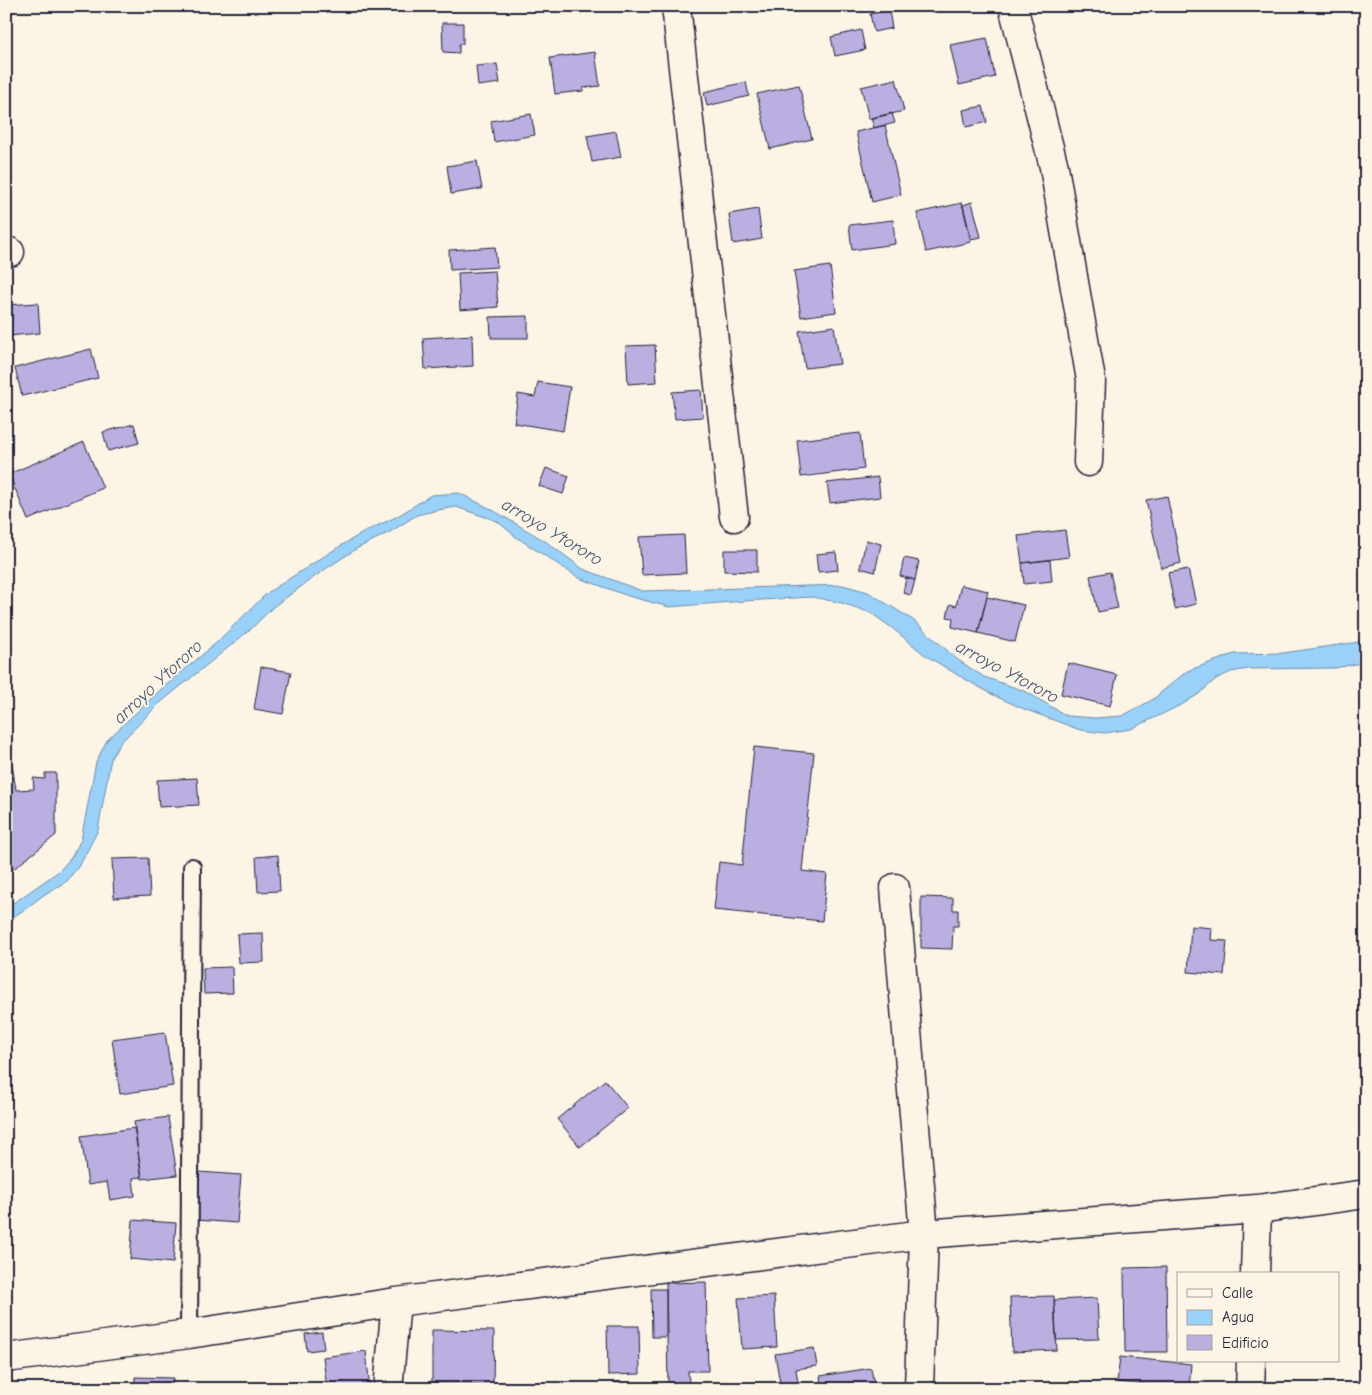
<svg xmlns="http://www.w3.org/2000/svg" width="1372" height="1395" viewBox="0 0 1372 1395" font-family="'Comic Neue',sans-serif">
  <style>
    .water { fill: #9ad1f9; stroke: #6a8bad }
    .building { fill: #baafe0; stroke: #22223b }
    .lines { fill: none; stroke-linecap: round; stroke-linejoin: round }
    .lane-casing { stroke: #22223b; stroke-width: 20 }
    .street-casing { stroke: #22223b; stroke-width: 31 }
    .lane { stroke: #fcf5e5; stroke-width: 16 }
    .street { stroke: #fcf5e5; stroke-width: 28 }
    .labels { text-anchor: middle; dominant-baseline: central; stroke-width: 4; stroke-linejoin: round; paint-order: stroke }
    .water-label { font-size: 18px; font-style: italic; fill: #465774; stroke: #fcf5e5 }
  </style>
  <rect width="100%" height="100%" fill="#fcf5e5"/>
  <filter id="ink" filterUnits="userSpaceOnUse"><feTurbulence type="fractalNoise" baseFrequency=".02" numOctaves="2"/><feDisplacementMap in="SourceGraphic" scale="10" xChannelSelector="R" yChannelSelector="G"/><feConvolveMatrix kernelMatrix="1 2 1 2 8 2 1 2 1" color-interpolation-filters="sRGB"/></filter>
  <g filter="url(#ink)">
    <path class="water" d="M459 493 491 509 545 541 583 569 642 591 843 585 868 592 913 620 958 660 984 677 1025 691 1067 716 1095 718 1122 716 1152 700 1187 671 1234 654 1283 653 1366 641V662L1335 668 1248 669 1231 672 1216 679 1199 694 1183 704 1131 729 1105 733 1080 730 1024 709 995 696 956 674 925 655 892 628 871 613 842 603 812 597 744 601 669 607 628 596 579 578 516 537 497 521 456 507 438 510 417 515 390 532 356 549 324 570 273 607 251 629 160 703 121 742 111 758 98 830 81 863 67 881 45 894 24 910 6 921V905L15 902 59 871 71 858 81 840 96 762 107 740 158 692 215 644 267 593 337 548 366 531 398 516 431 495Z"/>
    <path class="building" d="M889 10 892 28 874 32 870 14Z
      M442 23H463V44H459V53L443 52Z
      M861 30 865 50 835 56 831 37Z
      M987 38 995 77 959 85 950 45Z
      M595 52 600 86 583 88V91L555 94 550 58Z
      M497 64 500 83 478 86 476 66Z
      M896 79 904 111 869 119 861 87Z
      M746 82 749 96 707 106 704 92Z
      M799 85 812 139 770 149 757 94Z
      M983 106 987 122 966 127 963 110Z
      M892 113 895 123 874 128 871 118Z
      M531 114 535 135 494 142 491 121Z
      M885 125 901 195 872 202 856 132Z
      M616 131 621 157 592 162 587 136Z
      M477 161 482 189 451 194 447 166Z
      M972 202 981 237 971 239 963 205Z
      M962 203 971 242 926 252 917 213Z
      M758 209 762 239 733 244 729 214Z
      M893 220 895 244 852 250 849 225Z
      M495 247 497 267 450 270 449 250Z
      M830 266 836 312 801 317 794 271Z
      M495 271 498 307 460 310 458 273Z
      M38 303 40 333 8 336 6 305Z
      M528 316V338H491L490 317Z
      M834 326 840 364 805 368 799 331Z
      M472 335 473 366 425 369 423 338Z
      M655 345 657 382 628 384 626 346Z
      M91 349 98 378 22 396 15 368Z
      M538 382 570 387 563 431 514 423 518 394 535 397Z
      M701 390 703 417 675 419 672 392Z
      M6 393 11 401 6 404Z
      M134 424 139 443 108 451 103 432Z
      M860 433 864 469 801 477 797 440Z
      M84 442 103 488 28 520 9 474Z
      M546 468 569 476 563 494 539 486Z
      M878 477 880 497 830 503 827 483Z
      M1167 496 1181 563 1161 568 1146 500Z
      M1065 530 1069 557 1022 563 1018 536Z
      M684 535 686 573 642 575 639 537Z
      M866 540 881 544 875 572 860 568Z
      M724 550H757V572L724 571Z
      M836 552 838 570 818 572 816 554Z
      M904 558 919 561 915 580 900 576Z
      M1050 560 1052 581 1024 584 1022 563Z
      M1188 569 1196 604 1175 609 1168 573Z
      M1110 572 1118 608 1098 612 1090 576Z
      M906 578 915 580 911 595 903 593Z
      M961 585 988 591 978 633 952 627 953 618 947 617 950 604 956 606Z
      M987 597 1024 605 1015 642 978 633Z
      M1068 663 1117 675 1110 706 1061 694Z
      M261 667 291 672 283 714 254 709Z
      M6 744H9L16 790 34 789 33 778 45 779V773H56V835L6 875Z
      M754 747 814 753 802 871 827 874 822 921 714 910 719 862 742 865Z
      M197 778 199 805 159 807 157 780Z
      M278 855 280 891 258 892 256 857Z
      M148 858 150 896 114 898 112 859Z
      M921 897 953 898V910H958V926H953L952 949 921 948Z
      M1191 926 1212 928 1211 940 1227 941 1224 975 1188 972Z
      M263 933 264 962 239 963 237 934Z
      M232 967 233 993 204 994 203 968Z
      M165 1032 173 1086 120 1094 112 1039Z
      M605 1080 628 1108 580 1147 557 1119Z
      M168 1117 177 1175 142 1179 134 1122Z
      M134 1128 142 1177 133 1178 135 1196 110 1200 107 1182 88 1185 81 1136Z
      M199 1172 241 1175 237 1223 196 1220Z
      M133 1220 176 1223 173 1263 130 1259Z
      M1166 1267 1167 1352H1125L1124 1268Z
      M706 1282 708 1371H688L689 1383 668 1384 666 1283Z
      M651 1289H666V1337H652Z
      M774 1296 777 1347 742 1349 738 1298Z
      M1054 1296 1057 1350 1012 1352 1010 1297Z
      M1097 1298 1099 1339 1056 1340 1054 1300Z
      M607 1326H639L640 1374 608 1375Z
      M432 1330 494 1331 493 1385 432 1384Z
      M322 1332 324 1349 307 1351 305 1334Z
      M814 1348 817 1366 796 1369 799 1389H781L775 1354Z
      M366 1351 370 1389H327L323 1357Z
      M1120 1357 1191 1364 1189 1389 1117 1382Z
      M871 1368 875 1389H822L820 1376Z
      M135 1377 173 1378V1389H135Z
      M617 1382 630 1388V1389H614Z"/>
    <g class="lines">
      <g class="lane-casing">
        <path id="lane" d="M189 1334 192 867"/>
      </g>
      <g class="street-casing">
        <path id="street" d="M676 6 734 517
          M1013 6 1054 167 1091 380 1088 462
          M6 253 10 252
          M1255 1274 1257 1209
          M6 1358 189 1334 396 1302 924 1234 895 888
          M388 1389 396 1302
          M919 1389 924 1234 1257 1209 1366 1194
          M1250 1389 1251 1361"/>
      </g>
      <use href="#lane" class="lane"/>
      <use href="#street" class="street"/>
    </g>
  </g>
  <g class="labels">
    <g class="water-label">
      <text transform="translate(552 532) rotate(31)">arroyo Ytororo</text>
      <text transform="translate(1007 672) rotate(28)">arroyo Ytororo</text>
      <text transform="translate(158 682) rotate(-43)">arroyo Ytororo</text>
    </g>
  </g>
  <rect width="1372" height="1395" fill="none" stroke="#fcf5e5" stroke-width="25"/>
  <rect x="12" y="12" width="1347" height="1370" fill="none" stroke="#22223b" stroke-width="2" filter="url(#ink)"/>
  <rect x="1177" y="1272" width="162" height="90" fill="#fcf5e5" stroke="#a5a1a1"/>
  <rect x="1187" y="1289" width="25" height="8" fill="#fcf5e5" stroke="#a5a1a1"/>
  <text x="1222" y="1298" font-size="15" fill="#22223b">Calle</text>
  <rect x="1187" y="1310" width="25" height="15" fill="#9ad1f9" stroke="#a5a1a1"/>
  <text x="1222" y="1322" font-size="15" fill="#22223b">Agua</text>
  <rect x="1187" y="1335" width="25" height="15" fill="#baafe0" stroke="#a5a1a1"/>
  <text x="1222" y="1348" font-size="15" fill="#22223b">Edificio</text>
</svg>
